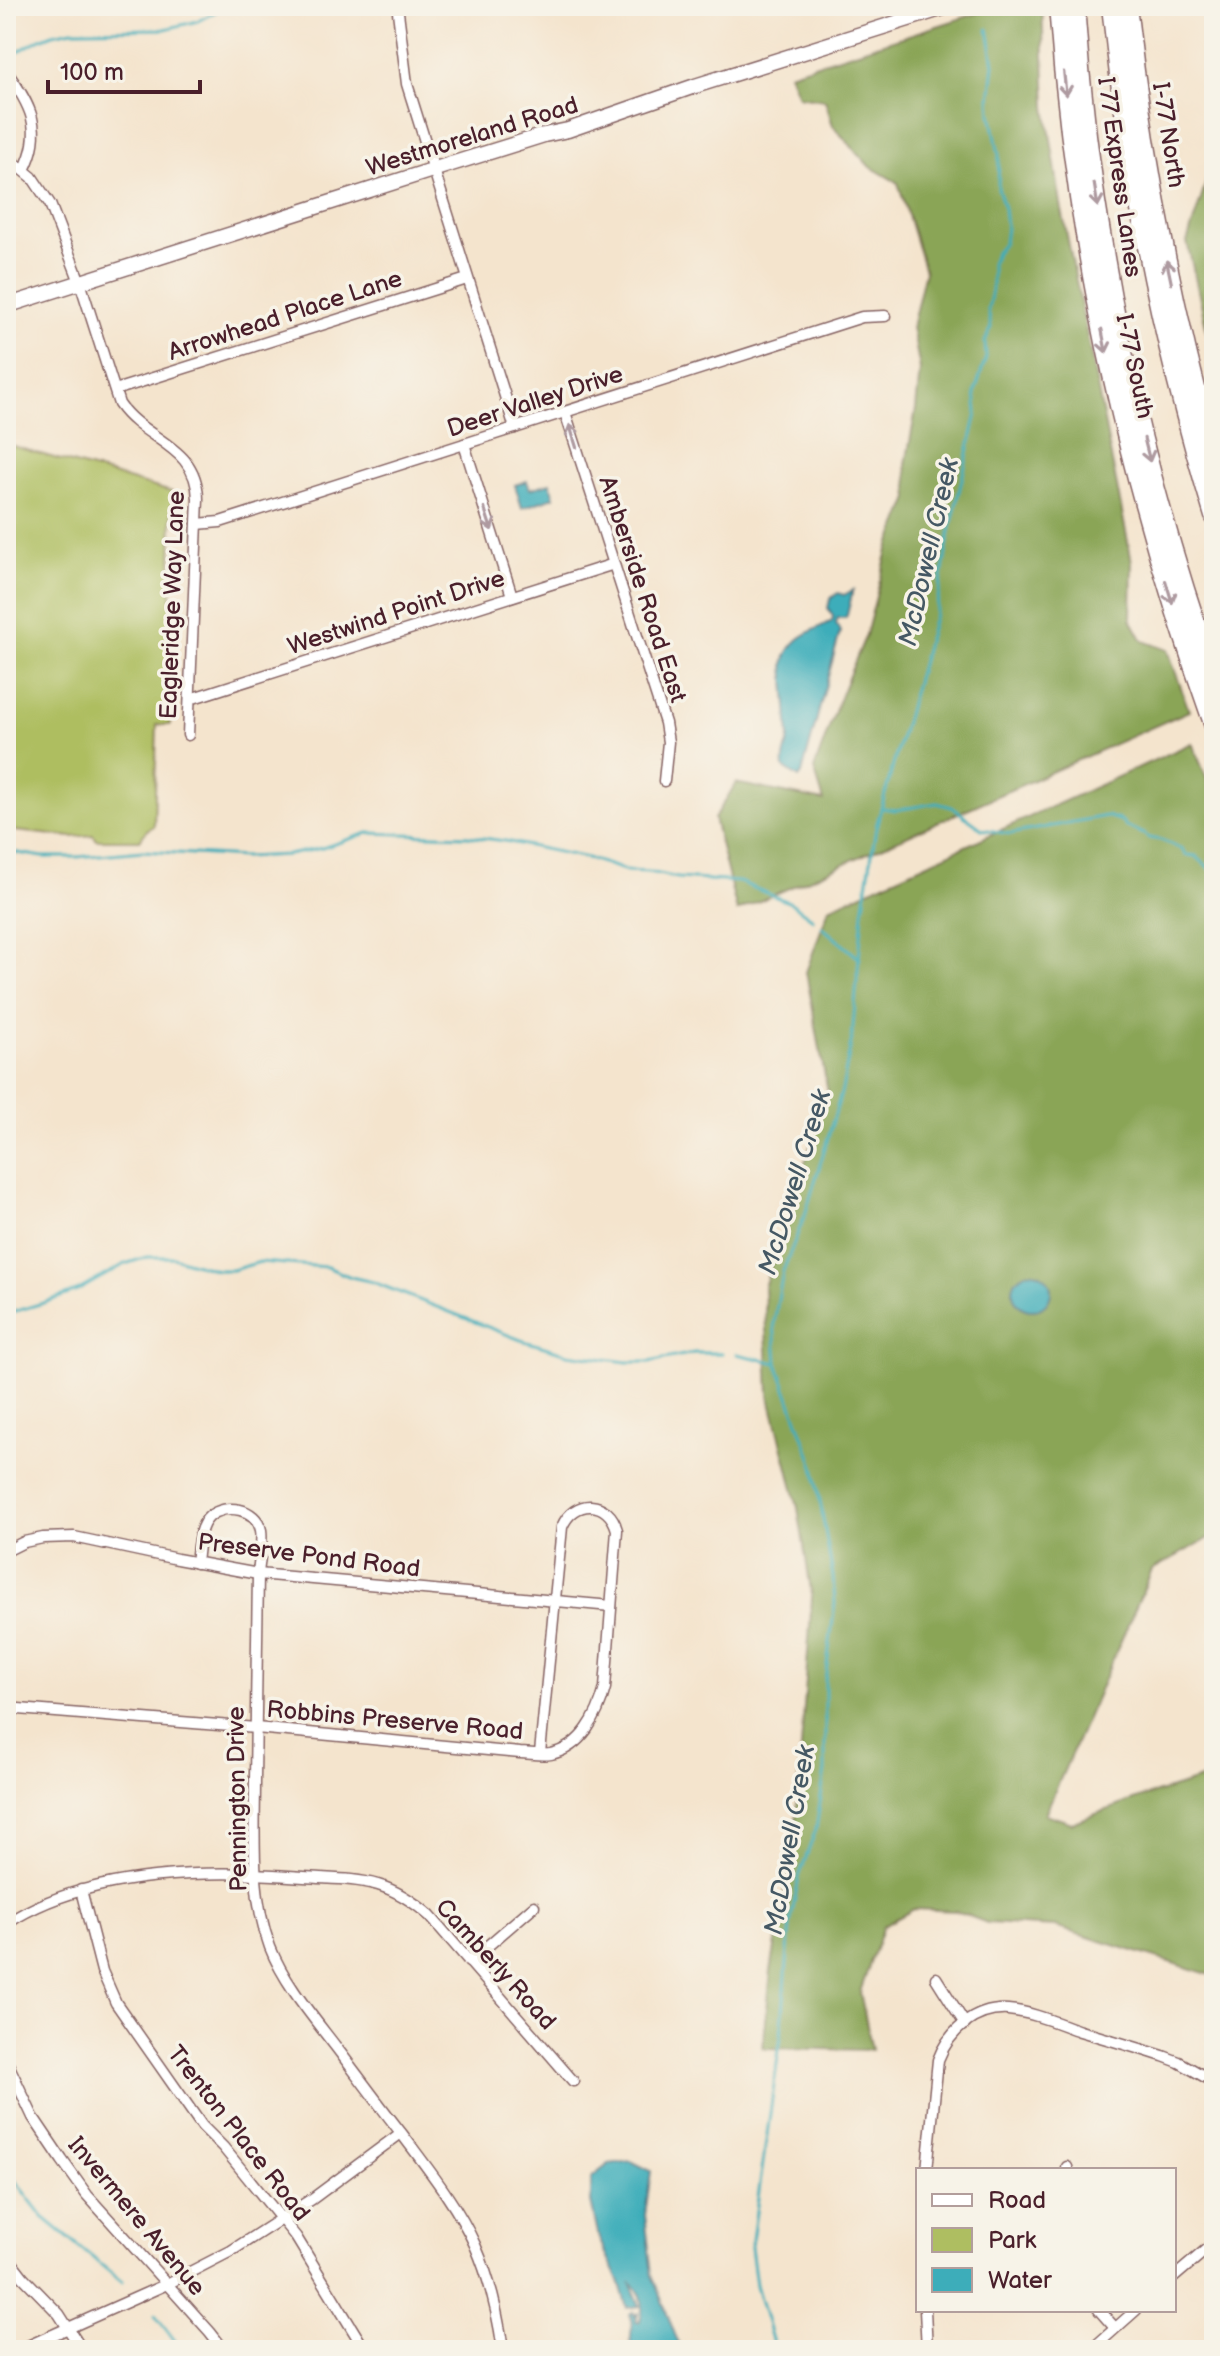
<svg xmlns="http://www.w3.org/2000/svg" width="1220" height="2356" font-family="'Balsamiq Sans',sans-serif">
  <rect width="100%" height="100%" fill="#f7f3e8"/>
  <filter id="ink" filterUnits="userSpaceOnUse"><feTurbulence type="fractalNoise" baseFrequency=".0125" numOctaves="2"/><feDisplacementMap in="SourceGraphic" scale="16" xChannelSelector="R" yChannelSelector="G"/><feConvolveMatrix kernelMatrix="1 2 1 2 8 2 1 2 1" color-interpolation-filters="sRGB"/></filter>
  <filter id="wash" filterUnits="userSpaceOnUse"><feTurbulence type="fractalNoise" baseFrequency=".006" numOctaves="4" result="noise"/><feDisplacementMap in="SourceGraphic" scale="32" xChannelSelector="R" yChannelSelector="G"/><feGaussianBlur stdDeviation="1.8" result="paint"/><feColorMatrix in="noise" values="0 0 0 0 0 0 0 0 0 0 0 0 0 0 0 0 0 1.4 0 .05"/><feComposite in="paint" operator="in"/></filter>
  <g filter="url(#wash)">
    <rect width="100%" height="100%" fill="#f4e4cd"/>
    <path fill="#aebe61" stroke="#7c6e46" stroke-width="2" d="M 6,444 L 172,492 L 170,725 L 157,725 L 154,826 L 147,830 L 140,840 L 97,840 L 93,835 L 72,837 L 6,830 Z"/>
    <g fill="#8aa557" stroke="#6a6241" stroke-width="2">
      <path d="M 1000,6 L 1042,6 L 1046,107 L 1061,205 L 1132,562 L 1131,619 L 1143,641 L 1168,650 L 1189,711 L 737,911 L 714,819 L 736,783 L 824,801 L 814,769 L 842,692 L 866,635 L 888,550 L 909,498 L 906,464 L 916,409 L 920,369 L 912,327 L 925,271 L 898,183 L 869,166 L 833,126 L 825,100 L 798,96 L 789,73 Z"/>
      <path d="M 1207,180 L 1214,181 L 1214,361 L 1187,242 Z"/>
      <path d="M 1192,743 L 1214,796 L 1214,1535 L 1152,1570 L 1045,1814 L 1072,1823 L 1136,1799 L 1208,1777 L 1214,1787 L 1214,1976 L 1055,1927 L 987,1923 L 956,1911 L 914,1909 L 883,1926 L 860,1992 L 872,2050 L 763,2048 L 771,1971 L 795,1830 L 812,1597 L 798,1508 L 769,1394 L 764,1287 L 828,1093 L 806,972 L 829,908 Z"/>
    </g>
    <g fill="#3dadba" stroke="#446672" stroke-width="2">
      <path d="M 527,481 L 530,489 L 550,483 L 554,497 L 522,508 L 515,485 Z"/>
      <path d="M 853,590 L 847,615 L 845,618 L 838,618 L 836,623 L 840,632 L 802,774 L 799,778 L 784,768 C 782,756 787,750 789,738 L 784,664 C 789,638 810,632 832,621 L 833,616 L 828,608 L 830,599 L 838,593 L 844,595 Z"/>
      <circle cx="1032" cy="1291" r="19"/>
      <path d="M 631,2161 L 651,2171 L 645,2215 L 652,2275 L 681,2350 L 630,2350 L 632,2320 L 630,2314 L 633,2312 L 635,2316 L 638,2312 L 636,2322 L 640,2322 C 644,2303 645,2295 630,2282 L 640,2306 L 627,2308 L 619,2280 L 599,2239 L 591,2202 L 591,2178 L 609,2164 Z"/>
    </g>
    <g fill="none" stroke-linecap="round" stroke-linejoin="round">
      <g stroke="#3dadba" stroke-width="3">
        <path d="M 16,53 L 38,40 L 53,34 L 72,30 L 165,29 L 198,21 L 226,6"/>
        <path d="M 881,808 L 896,810 L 937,803 L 952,807 L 982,829 L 1010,834 L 1106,816 L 1122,821 L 1125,826 L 1144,834 L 1149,838 L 1161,840 L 1182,849 L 1186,855 L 1196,856 L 1210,869 L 1214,869"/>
        <path d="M 6,851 L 43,857 L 77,857 L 143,851 L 244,857 L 288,855 L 322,848 L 368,833 L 468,836 L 505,841 L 587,858 L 627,871 L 649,872 L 678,878 L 739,882 L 791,903 L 813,919"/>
        <path d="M 822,927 L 860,959"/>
        <path d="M 6,1314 L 43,1303 L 77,1291 L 125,1264 L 147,1257 L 173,1257 L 217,1270 L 232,1270 L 260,1262 L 327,1267 L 351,1277 L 373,1282 L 521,1340 L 568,1354 L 627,1362 L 649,1362 L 694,1353 L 722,1353"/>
        <path d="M 737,1354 L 777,1363"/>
        <path d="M 6,2169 L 43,2217 L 122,2282"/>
        <path d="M 155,2315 L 182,2350"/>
        <path d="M 775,2350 L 756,2285 L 751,2247 L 781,2036 L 790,1925 L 799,1877 L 816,1829 L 825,1770 L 825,1681 L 835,1603 L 833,1577 L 814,1466 L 777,1363 L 774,1323 L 783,1271 L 805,1215 L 842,1090 L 852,1038 L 863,912 L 876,827 L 936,610 L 949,536 L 977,413 L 975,392 L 986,357 L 985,342 L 991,327 L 988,310 L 992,289 L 992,264 L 996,252 L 1004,243 L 1006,227 L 1004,208 L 998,188 L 999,155 L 991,113 L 990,99 L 994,64 L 988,29"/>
      </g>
    </g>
  </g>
  <g filter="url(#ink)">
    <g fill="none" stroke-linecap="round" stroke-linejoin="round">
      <defs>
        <g id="street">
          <path d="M 400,6 L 398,12 L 407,84 L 515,428"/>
          <path d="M 6,71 C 30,104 45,130 24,170"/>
          <path d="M 6,156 L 32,177 L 50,204 L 80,282 L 119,404 C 145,442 197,444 198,499 L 188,735"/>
          <path d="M 115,390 L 467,279"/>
          <path d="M 565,412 L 665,723 L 668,742 L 664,781"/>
          <path d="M 464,444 L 512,596"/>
          <path d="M 197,524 L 220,522 L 862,317 L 885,316"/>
          <path d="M 190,699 L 614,564"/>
          <path d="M 6,1551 L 24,1542 L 43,1538 L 74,1537 L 177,1559 L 258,1574 L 611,1606"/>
          <path d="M 196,1563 C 198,1548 198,1526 210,1516 C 226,1503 256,1508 261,1530 C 263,1541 259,1562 258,1574 C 257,1642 256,1711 255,1779 C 255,1835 250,1893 270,1947 C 284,1983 313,2017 336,2047 C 358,2076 380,2106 402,2134 C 428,2169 457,2205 475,2245 C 490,2279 498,2314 503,2350"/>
          <path d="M 6,1708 L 256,1728 L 520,1753 C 529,1753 542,1756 551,1754 C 582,1747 598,1716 605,1688 L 617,1530 C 609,1499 574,1498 562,1527 L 540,1753"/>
          <path d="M 81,1890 L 102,1971 L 116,2003 L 202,2126 L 223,2147 L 296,2237 L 365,2350"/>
          <path d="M 6,1924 C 87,1870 210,1869 304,1877 C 329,1879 354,1878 378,1885 C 398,1891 414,1902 430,1916 L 573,2081"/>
          <path d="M 469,1962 L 534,1906"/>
          <path d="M 936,1978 L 965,2024"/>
          <path d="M 6,2060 L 33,2117 L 62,2160 L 87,2195 L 210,2332 L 224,2350"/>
          <path d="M 1067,2167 L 1068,2170"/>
          <path d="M 927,2170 L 938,2060 C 949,2031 975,2008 1008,2010 C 1032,2012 1057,2023 1080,2031 C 1107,2039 1135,2047 1163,2056 L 1179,2062 L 1214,2082"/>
          <path d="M 6,2255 L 23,2277 L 59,2314 L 82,2350"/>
          <path d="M 1174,2277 L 1214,2243"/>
          <path d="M 925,2310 L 927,2350"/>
          <path d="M 1099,2310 L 1115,2328"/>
          <path d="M 19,2350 L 167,2284 L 231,2251 L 312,2199 L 401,2133"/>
          <path d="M 1091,2350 L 1136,2310"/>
        </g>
        <path id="secondary" d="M 6,306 L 448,165 L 544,135 L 568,130 L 695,86 L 950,6"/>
        <g id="highway">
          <path d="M 1058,6 C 1075,252 1131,494 1214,726"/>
          <path d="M 1075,6 C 1090,233 1138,462 1214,676"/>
          <path d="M 1111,6 C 1129,179 1163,349 1214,516"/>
          <path d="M 1127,6 C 1144,159 1173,309 1214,457"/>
        </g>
      </defs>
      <use href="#street" stroke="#866464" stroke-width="13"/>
      <use href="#secondary" stroke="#866464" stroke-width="17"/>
      <use href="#highway" stroke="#866464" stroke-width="21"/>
      <use href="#street" stroke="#fff" stroke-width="10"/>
      <use href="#secondary" stroke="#fff" stroke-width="14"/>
      <use href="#highway" stroke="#fff" stroke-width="18"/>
    </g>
    <defs><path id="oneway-shaft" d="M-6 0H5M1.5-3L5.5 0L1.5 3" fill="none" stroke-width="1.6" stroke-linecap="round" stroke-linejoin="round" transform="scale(2)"/></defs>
    <g stroke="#ae9aa0">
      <use href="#oneway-shaft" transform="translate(1065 84) rotate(84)"/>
      <use href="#oneway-shaft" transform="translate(1096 195) rotate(81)"/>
      <use href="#oneway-shaft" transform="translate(1169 272) rotate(-102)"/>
      <use href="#oneway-shaft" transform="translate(1104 341) rotate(79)"/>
      <use href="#oneway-shaft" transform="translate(573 436) rotate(-107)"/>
      <use href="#oneway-shaft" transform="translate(1147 450) rotate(76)"/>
      <use href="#oneway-shaft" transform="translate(488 519) rotate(72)"/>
      <use href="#oneway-shaft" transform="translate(1169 592) rotate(73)"/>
    </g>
  </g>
  <g text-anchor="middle" stroke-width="7" stroke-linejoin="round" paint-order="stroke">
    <g font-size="24" fill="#4a1f2b" stroke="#f7f3e8">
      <text transform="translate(1169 135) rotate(81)" y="8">I-77 North</text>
      <text transform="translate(472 136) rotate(-17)" y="8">Westmoreland Road</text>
      <text transform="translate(1120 177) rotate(82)" y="8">I 77 Express Lanes</text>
      <text transform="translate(285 315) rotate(-18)" y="8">Arrowhead Place Lane</text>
      <text transform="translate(1135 366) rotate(78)" y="8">I-77 South</text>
      <text transform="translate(535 401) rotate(-18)" y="8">Deer Valley Drive</text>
      <text transform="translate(643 589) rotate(72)" y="8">Amberside Road East</text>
      <text transform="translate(172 605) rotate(-88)" y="8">Eagleridge Way Lane</text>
      <text transform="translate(396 612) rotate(-18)" y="8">Westwind Point Drive</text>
      <text transform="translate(309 1555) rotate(7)" y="8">Preserve Pond Road</text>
      <text transform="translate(395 1720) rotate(5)" y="8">Robbins Preserve Road</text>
      <text transform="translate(237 1799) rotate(-91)" y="8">Pennington Drive</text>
      <text transform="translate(496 1964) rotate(48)" y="8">Camberly Road</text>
      <text transform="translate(239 2133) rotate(52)" y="8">Trenton Place Road</text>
      <text transform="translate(137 2216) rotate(50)" y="8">Invermere Avenue</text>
    </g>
    <g font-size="26" font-style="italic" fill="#455864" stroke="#f7f3e8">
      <text transform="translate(928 552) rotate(-77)" y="9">McDowell Creek</text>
      <text transform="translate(794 1182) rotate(-73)" y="9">McDowell Creek</text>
      <text transform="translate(789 1840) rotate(-80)" y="9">McDowell Creek</text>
    </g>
  </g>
  <rect width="1220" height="2356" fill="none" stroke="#f7f3e8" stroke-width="32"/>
  <rect x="916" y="2168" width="260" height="144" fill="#f7f3e8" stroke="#b29e9c" stroke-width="2"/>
  <rect x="932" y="2194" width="40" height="12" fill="#ffffff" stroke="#b29e9c" stroke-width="2"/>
  <text x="988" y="2208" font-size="24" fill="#4a1f2b">Road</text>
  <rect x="932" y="2228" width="40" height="24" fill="#aebe61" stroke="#b29e9c" stroke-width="2"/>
  <text x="988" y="2248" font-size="24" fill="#4a1f2b">Park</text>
  <rect x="932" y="2268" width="40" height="24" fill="#3dadba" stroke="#b29e9c" stroke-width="2"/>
  <text x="988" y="2288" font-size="24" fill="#4a1f2b">Water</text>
  <path d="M48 80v12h152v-12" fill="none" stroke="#4a1f2b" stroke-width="4"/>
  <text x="60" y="80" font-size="24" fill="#4a1f2b" stroke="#f7f3e8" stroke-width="6" paint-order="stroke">100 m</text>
</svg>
